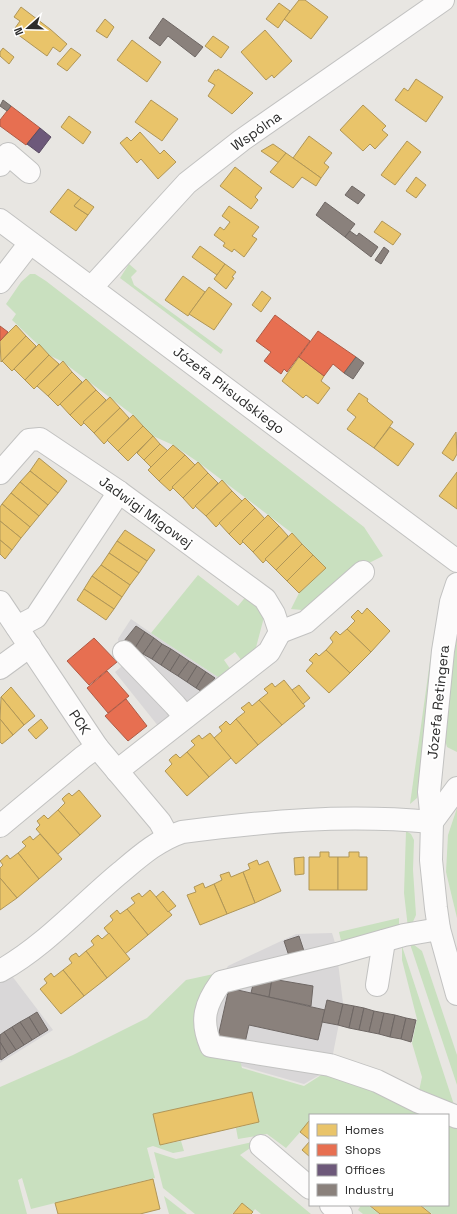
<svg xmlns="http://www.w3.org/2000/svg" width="457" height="1214" font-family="'Space Grotesk',sans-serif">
  <rect width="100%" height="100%" fill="#e8e6e2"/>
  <g fill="#d9d7d8">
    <path d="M 131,619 L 151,633 L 224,681 L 159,727 L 115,672 L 121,667 L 118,639 Z"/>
    <path d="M 332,933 L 336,946 L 343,1003 L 330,1069 L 304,1084 L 241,1066 L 207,1048 L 222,976 L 228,966 L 296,934 Z"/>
    <path d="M 12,976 L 53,1030 L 0,1063 L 0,983 Z"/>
  </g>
  <g fill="#c9e0bf">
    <path d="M 129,264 L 137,271 L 131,277 L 134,285 L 223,350 L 221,354 L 120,278 Z"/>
    <path d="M 30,274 L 35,274 L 46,281 L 364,527 L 383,556 L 351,572 L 317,601 L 302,610 L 291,609 L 299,593 L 326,568 L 292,533 L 198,462 L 173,445 L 153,436 L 133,415 L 63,362 L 49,355 L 12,320 L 16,314 L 6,304 L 21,282 Z"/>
    <path d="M 198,575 L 238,606 L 248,594 L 263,611 L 263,621 L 254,655 L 242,661 L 235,652 L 224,660 L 231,670 L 224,681 L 151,633 Z"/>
    <path d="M 457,633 L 457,752 L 447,747 L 444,736 Z"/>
    <path d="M 433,640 L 435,660 L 417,798 L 410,804 Z"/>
    <path d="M 457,808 L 457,918 L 446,872 L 448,835 Z"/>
    <path d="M 406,831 L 411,834 L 414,840 L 413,870 L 416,915 L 412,924 L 408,928 L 404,893 Z"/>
    <path d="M 399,918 L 399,931 L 342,945 L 339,932 Z"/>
    <path d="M 409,941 L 422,951 L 457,1055 L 457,1085 Z"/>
    <path d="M 402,946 L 456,1111 L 419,1091 L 422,1077 L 412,1043 L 417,1019 L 402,960 Z"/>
    <path d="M 223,972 L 199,1031 L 239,1056 L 242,1068 L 304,1086 L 329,1070 L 436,1115 L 310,1115 L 310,1121 L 286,1148 L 267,1134 L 238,1139 L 236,1128 L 259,1122 L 252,1092 L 153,1114 L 160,1145 L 181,1141 L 184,1151 L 173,1153 L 153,1146 L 147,1148 L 155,1178 L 31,1209 L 22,1178 L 18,1180 L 27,1214 L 0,1214 L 0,1087 L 73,1055 L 147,1018 L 186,980 Z"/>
    <path d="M 448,1121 L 457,1125 L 457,1214 L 432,1214 L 421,1205 L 448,1205 Z"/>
    <path d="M 262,1140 L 240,1155 L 311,1214 L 261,1214 L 255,1209 L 253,1212 L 242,1203 L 232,1214 L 195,1214 L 163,1188 L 154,1152 L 176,1159 Z"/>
    <path d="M 164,1196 L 187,1214 L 169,1214 Z"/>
    <path d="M 361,1205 L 368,1205 L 379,1214 L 363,1214 L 358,1210 Z"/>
  </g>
  <g fill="#e9c46a" stroke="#b09657">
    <path d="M 299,0 L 305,0 L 328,17 L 311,39 L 284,19 Z"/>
    <path d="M 279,3 L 290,11 L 278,28 L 266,19 Z"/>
    <path d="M 21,7 L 50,29 L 67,44 L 60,52 L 53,47 L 47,56 L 13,31 L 20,21 L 14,17 Z"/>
    <path d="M 105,19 L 114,27 L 107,38 L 96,31 Z"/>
    <path d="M 265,30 L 292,61 L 274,78 L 272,75 L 266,80 L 241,52 Z"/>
    <path d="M 213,36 L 229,47 L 221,58 L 205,46 Z"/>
    <path d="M 132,40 L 161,62 L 147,82 L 117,60 Z"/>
    <path d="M 3,48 L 14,57 L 9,64 L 0,56 L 0,52 Z"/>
    <path d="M 71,48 L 81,55 L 67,71 L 57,64 Z"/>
    <path d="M 218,69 L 253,93 L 232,114 L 208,96 L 215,85 L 208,81 L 215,70 L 217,71 Z"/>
    <path d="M 416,79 L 443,97 L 426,122 L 395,100 L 404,88 L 408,91 Z"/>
    <path d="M 151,100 L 178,119 L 162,141 L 135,122 Z"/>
    <path d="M 363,105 L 386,126 L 382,130 L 388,135 L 375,149 L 370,144 L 363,151 L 340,130 Z"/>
    <path d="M 69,116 L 91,132 L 83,144 L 61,127 Z"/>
    <path d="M 140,132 L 160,154 L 164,150 L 176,162 L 158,179 L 141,159 L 137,163 L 120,143 L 127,137 L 131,141 Z"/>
    <path d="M 309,136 L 332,153 L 324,163 L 329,167 L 321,178 L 293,158 Z"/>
    <path d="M 407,141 L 421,152 L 395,185 L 381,175 Z"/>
    <path d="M 273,144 L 286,153 L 279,163 L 261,151 Z"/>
    <path d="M 286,153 L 321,178 L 316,186 L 302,177 L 293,188 L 270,172 Z"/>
    <path d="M 235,167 L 262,188 L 255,197 L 258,200 L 251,209 L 220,186 Z"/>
    <path d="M 416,177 L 426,185 L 416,198 L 406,191 Z"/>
    <path d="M 68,189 L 81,198 L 74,206 L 88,215 L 76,231 L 50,212 Z"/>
    <path d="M 81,198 L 94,207 L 88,215 L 74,206 Z"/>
    <path d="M 229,206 L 259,227 L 252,236 L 257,239 L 244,257 L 234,249 L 232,252 L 223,246 L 225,243 L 214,235 L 220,227 L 224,230 L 230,222 L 222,216 Z"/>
    <path d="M 382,221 L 401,234 L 393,245 L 374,232 Z"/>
    <path d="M 200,246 L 225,264 L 217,275 L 192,257 Z"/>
    <path d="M 225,264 L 236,272 L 232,277 L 234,278 L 226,289 L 214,279 Z"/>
    <path d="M 183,276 L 205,292 L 188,316 L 165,300 Z"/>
    <path d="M 209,287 L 232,304 L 214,330 L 189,314 Z"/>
    <path d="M 262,291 L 271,298 L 261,312 L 252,305 Z"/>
    <path d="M 16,325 L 26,336 L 1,362 L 0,341 Z"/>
    <path d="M 26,336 L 36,346 L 12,371 L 2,361 Z"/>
    <path d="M 39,344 L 49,355 L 25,380 L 14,369 Z"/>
    <path d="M 49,355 L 59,364 L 34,389 L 25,380 Z"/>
    <path d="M 299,357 L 324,376 L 321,381 L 330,388 L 318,404 L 306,395 L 303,398 L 282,381 Z"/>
    <path d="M 63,361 L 72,372 L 48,396 L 37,386 Z"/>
    <path d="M 72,372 L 82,382 L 58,406 L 48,396 Z"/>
    <path d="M 86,379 L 96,390 L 70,415 L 60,404 Z"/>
    <path d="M 96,390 L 106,400 L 81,426 L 70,415 Z"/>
    <path d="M 359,393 L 368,399 L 367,401 L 369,403 L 393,422 L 374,448 L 347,429 L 356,417 L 347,410 Z"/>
    <path d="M 110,397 L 120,408 L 94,433 L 83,422 Z"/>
    <path d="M 120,408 L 129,418 L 104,444 L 94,433 Z"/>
    <path d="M 133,415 L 143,426 L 118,451 L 107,440 Z"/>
    <path d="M 143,426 L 153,436 L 128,461 L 118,451 Z"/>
    <path d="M 390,427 L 414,444 L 398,466 L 374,448 Z"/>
    <path d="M 456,432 L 457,454 L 453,461 L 442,453 Z"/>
    <path d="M 153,436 L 160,444 L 144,460 L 137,453 Z"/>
    <path d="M 160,444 L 168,451 L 151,467 L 144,460 Z"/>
    <path d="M 173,445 L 185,455 L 159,481 L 148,470 Z"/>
    <path d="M 185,455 L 195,465 L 170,491 L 159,481 Z"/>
    <path d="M 39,458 L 67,481 L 58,493 L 30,471 Z"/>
    <path d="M 198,462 L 208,473 L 183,498 L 172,487 Z"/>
    <path d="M 30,471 L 58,493 L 48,505 L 20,482 Z"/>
    <path d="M 457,472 L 457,509 L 439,496 Z"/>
    <path d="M 208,473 L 218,483 L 193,509 L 183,498 Z"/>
    <path d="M 222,480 L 232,491 L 206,516 L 195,506 Z"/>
    <path d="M 20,482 L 48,505 L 39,516 L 11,493 Z"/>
    <path d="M 232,491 L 242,501 L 216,527 L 206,516 Z"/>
    <path d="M 11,493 L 39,516 L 30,527 L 2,504 Z"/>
    <path d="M 245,498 L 255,508 L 229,534 L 219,523 Z"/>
    <path d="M 2,504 L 30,527 L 21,538 L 0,521 L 0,507 Z"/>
    <path d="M 255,508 L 265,519 L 240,545 L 229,534 Z"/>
    <path d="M 268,515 L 279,526 L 253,552 L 242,541 Z"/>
    <path d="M 0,521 L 21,538 L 12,550 L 0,540 Z"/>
    <path d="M 279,526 L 288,536 L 263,563 L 253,552 Z"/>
    <path d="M 125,530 L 155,550 L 147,561 L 117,541 Z"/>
    <path d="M 292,533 L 302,544 L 276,570 L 265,559 Z"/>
    <path d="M 0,540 L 12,550 L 5,559 L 0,554 Z"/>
    <path d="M 117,541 L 147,561 L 139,573 L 109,553 Z"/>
    <path d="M 302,544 L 313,555 L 287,581 L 276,570 Z"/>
    <path d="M 109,553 L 139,573 L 130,585 L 101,565 Z"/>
    <path d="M 313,555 L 326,568 L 299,593 L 287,581 Z"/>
    <path d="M 101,565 L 130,585 L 122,597 L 92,576 Z"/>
    <path d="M 92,576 L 122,597 L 114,609 L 84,589 Z"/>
    <path d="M 84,589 L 114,609 L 106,620 L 77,600 Z"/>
    <path d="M 367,608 L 390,631 L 371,652 L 347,629 L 355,621 L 351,617 L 358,610 L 362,614 Z"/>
    <path d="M 347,629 L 371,652 L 350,673 L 326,650 L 333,642 L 330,638 L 336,631 L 340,635 Z"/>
    <path d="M 326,650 L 350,673 L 329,693 L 306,671 L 313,663 L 309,660 L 316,653 L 319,656 Z"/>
    <path d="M 284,680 L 305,706 L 282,725 L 259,700 L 268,693 L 264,689 L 272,683 L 275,687 Z"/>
    <path d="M 299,685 L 310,698 L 303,704 L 292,690 Z"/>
    <path d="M 11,687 L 35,716 L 24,725 L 1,697 Z"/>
    <path d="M 1,697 L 24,725 L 13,735 L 0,719 Z"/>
    <path d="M 259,700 L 282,725 L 258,745 L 236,719 L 245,712 L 241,708 L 244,706 L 249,702 L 252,706 Z"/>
    <path d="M 0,719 L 13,735 L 2,744 L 0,742 Z"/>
    <path d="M 41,719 L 48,728 L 36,739 L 28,730 Z"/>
    <path d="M 236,719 L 258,745 L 236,764 L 214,738 L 222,731 L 219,727 L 222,725 L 226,721 L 230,725 Z"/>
    <path d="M 210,733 L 231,758 L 209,777 L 187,752 L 195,745 L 191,741 L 199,735 L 202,739 Z"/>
    <path d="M 187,752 L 209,777 L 187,796 L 165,771 L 172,764 L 169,760 L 172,757 L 176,754 L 180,758 Z"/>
    <path d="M 79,790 L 101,816 L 80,835 L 58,810 L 65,803 L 62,799 L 65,796 L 69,793 L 72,796 Z"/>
    <path d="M 58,810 L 80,835 L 58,854 L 36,829 L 40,825 L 37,821 L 44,815 L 48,819 Z"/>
    <path d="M 40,834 L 62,859 L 39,879 L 18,853 L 26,846 L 22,842 L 30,836 L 33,840 Z"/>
    <path d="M 320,852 L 329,852 L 329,857 L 338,857 L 338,890 L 309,890 L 309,857 L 320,857 Z"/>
    <path d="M 349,852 L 359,852 L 359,857 L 367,857 L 367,890 L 338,890 L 338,857 L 349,857 Z"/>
    <path d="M 18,853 L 39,879 L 17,898 L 0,878 L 0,868 L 3,865 L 0,861 L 7,855 L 10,859 Z"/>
    <path d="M 304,857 L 304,874 L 295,875 L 294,858 Z"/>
    <path d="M 257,860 L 259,865 L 268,861 L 281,891 L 255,903 L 243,872 L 250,869 L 248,864 Z"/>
    <path d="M 229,872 L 231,877 L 243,872 L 255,903 L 227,914 L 214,884 L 222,880 L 220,875 Z"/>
    <path d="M 0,878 L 17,898 L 0,910 Z"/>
    <path d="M 203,883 L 205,888 L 214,884 L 227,914 L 200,925 L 187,895 L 196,892 L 194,887 Z"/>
    <path d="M 150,890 L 172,915 L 148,935 L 127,909 L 135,903 L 131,898 L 139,893 L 142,897 Z"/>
    <path d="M 163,891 L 176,906 L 168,912 L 156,897 Z"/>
    <path d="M 127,909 L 148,935 L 125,954 L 104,928 L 113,920 L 110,916 L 117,910 L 120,914 Z"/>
    <path d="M 109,933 L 130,959 L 107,978 L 86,951 L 94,945 L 91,941 L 94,938 L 98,935 L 102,939 Z"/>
    <path d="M 86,951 L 107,978 L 84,996 L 63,970 L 72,963 L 69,959 L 71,956 L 76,953 L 79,957 Z"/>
    <path d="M 63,970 L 84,996 L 61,1014 L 40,989 L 47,983 L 44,979 L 51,973 L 54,977 Z"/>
    <path d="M 252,1092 L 259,1122 L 160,1145 L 153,1114 Z"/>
    <path d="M 309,1121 L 310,1122 L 310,1140 L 300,1132 Z"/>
    <path d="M 310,1141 L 310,1157 L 302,1150 Z"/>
    <path d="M 153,1179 L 160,1209 L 140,1214 L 58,1214 L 55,1203 Z"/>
    <path d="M 242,1203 L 253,1212 L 251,1214 L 233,1214 Z"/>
    <path d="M 369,1205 L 420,1205 L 431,1214 L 380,1214 Z"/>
  </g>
  <g fill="#e76f51" stroke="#af5b46">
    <path d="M 11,106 L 40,128 L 26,145 L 0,126 L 0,120 Z"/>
    <path d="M 275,315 L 310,341 L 287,372 L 284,369 L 281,374 L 264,361 L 271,352 L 256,341 Z"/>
    <path d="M 0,326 L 8,332 L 0,341 Z"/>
    <path d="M 318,331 L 356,357 L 344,373 L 333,364 L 324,376 L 299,357 Z"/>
    <path d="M 94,638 L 117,662 L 89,685 L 67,661 Z"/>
    <path d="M 107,671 L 129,696 L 108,713 L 87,688 Z"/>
    <path d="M 126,699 L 147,726 L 128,741 L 105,716 Z"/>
  </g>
  <path fill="#6d597a" stroke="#594b62" d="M 40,128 L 51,137 L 39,153 L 27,144 Z"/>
  <g fill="#8a817c" stroke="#6e6764">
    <path d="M 163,18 L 203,47 L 195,57 L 168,36 L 160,46 L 149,38 Z"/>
    <path d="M 3,100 L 11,106 L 7,111 L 0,106 Z"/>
    <path d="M 352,186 L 365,195 L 358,204 L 345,195 Z"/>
    <path d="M 325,202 L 355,224 L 345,237 L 316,215 Z"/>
    <path d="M 350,231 L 357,236 L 359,233 L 378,247 L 371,257 L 345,237 Z"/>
    <path d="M 384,247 L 389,251 L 381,264 L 375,260 Z"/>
    <path d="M 356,357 L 364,363 L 353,379 L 344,373 Z"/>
    <path d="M 136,626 L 145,632 L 135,648 L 124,641 Z"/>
    <path d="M 145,632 L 154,638 L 143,654 L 135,648 Z"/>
    <path d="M 154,638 L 162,644 L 152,659 L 143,654 Z"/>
    <path d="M 162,644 L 171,649 L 161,665 L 152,659 Z"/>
    <path d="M 171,649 L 180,655 L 170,671 L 161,665 Z"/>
    <path d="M 180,655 L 189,661 L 178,676 L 170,671 Z"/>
    <path d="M 189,661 L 197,666 L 187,682 L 178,676 Z"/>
    <path d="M 197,666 L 206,672 L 196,688 L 187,682 Z"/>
    <path d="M 206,672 L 215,678 L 204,693 L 196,688 Z"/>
    <path d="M 299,936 L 305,954 L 290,959 L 284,941 Z"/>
    <path d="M 255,976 L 272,979 L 269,997 L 251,993 Z"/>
    <path d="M 272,979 L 313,986 L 311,1006 L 269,997 Z"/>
    <path d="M 229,988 L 325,1010 L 318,1040 L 249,1025 L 245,1043 L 218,1037 Z"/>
    <path d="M 327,1000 L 343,1004 L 338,1025 L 322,1022 Z"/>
    <path d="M 343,1004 L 354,1006 L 349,1028 L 338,1025 Z"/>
    <path d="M 354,1006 L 364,1008 L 359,1030 L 349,1028 Z"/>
    <path d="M 364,1008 L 374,1011 L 369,1032 L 359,1030 Z"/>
    <path d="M 374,1011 L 384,1013 L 379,1034 L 369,1032 Z"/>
    <path d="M 37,1012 L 48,1030 L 40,1035 L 29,1017 Z"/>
    <path d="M 384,1013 L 395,1015 L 390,1037 L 379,1034 Z"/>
    <path d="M 395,1015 L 406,1018 L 401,1039 L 390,1037 Z"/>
    <path d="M 29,1017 L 40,1035 L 32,1040 L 20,1022 Z"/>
    <path d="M 406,1018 L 416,1020 L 411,1042 L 401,1039 Z"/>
    <path d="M 20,1022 L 32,1040 L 24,1045 L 12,1027 Z"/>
    <path d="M 12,1027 L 24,1045 L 16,1050 L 4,1032 Z"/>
    <path d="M 4,1032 L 16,1050 L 8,1055 L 0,1042 L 0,1035 Z"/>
    <path d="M 0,1042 L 8,1055 L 1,1060 L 0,1058 Z"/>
  </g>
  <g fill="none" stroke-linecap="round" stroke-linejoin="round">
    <defs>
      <g id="minor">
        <path d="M 0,165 L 8,154 L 29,172"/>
        <path d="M 0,220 L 457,561"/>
        <path d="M 0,282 L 30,243"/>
        <path d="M 91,288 L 187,183 L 242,140 L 443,0"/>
        <path d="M 0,473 L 29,440 L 40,439 L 119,492 L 265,599 L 274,614 L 280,632 L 269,652 L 117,771"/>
        <path d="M 457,584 L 451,602 L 443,651 L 429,792 L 432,822 L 431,860 L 436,908 L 439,929 L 457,994"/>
        <path d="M 0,602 L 97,747 L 160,822 L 168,837"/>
        <path d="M 17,627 L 36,617 L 119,492"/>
        <path d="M 280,632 L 306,622 L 363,572"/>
        <path d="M 124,652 L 175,705 L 185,717"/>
        <path d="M 0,668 L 30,646"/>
        <path d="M 432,822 L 457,788"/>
        <path d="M 0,826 L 83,757 L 97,747"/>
        <path d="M 439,929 L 404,935 L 337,954 L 221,982 C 205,1004 200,1020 211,1046 L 330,1065 L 377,1081 L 417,1101 L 457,1117"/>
        <path d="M 0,971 C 45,946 81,905 121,872 C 140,856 158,840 182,832 C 268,821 344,814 432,822"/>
        <path d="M 377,985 L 384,941"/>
        <path d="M 261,1146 L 310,1188"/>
        <path d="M 331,1205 L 341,1214"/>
      </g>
    </defs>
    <use href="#minor" stroke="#c2c2c1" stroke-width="24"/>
    <use href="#minor" stroke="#fcfbfb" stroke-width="22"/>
  </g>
  <g text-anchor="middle" stroke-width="4" stroke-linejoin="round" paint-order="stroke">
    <g font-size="14" fill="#2b2b2b" stroke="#fff">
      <text transform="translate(256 131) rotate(-35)" y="5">Wspólna</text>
      <text transform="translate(229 390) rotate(37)" y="5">Józefa Piłsudskiego</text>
      <text transform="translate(146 512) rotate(36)" y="5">Jadwigi Migowej</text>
      <text transform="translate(438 702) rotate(-84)" y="5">Józefa Retingera</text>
      <text transform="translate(80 722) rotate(56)" y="5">PCK</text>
    </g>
  </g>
  <rect x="309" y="1114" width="140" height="92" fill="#ffffff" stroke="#aaaaaa"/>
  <rect x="317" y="1124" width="20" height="12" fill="#e9c46a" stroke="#aaaaaa"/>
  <text x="345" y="1134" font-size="12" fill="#2b2b2b">Homes</text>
  <rect x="317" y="1144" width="20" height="12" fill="#e76f51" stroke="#aaaaaa"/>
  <text x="345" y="1154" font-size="12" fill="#2b2b2b">Shops</text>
  <rect x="317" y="1164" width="20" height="12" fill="#6d597a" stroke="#aaaaaa"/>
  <text x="345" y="1174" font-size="12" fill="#2b2b2b">Offices</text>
  <rect x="317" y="1184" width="20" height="12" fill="#8a817c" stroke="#aaaaaa"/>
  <text x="345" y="1194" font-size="12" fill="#2b2b2b">Industry</text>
  <g transform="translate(28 28) rotate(250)" stroke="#ffffff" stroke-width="3" paint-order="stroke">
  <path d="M0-3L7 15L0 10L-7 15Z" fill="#2b2b2b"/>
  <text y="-6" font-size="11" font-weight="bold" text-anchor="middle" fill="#2b2b2b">N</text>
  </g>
</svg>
